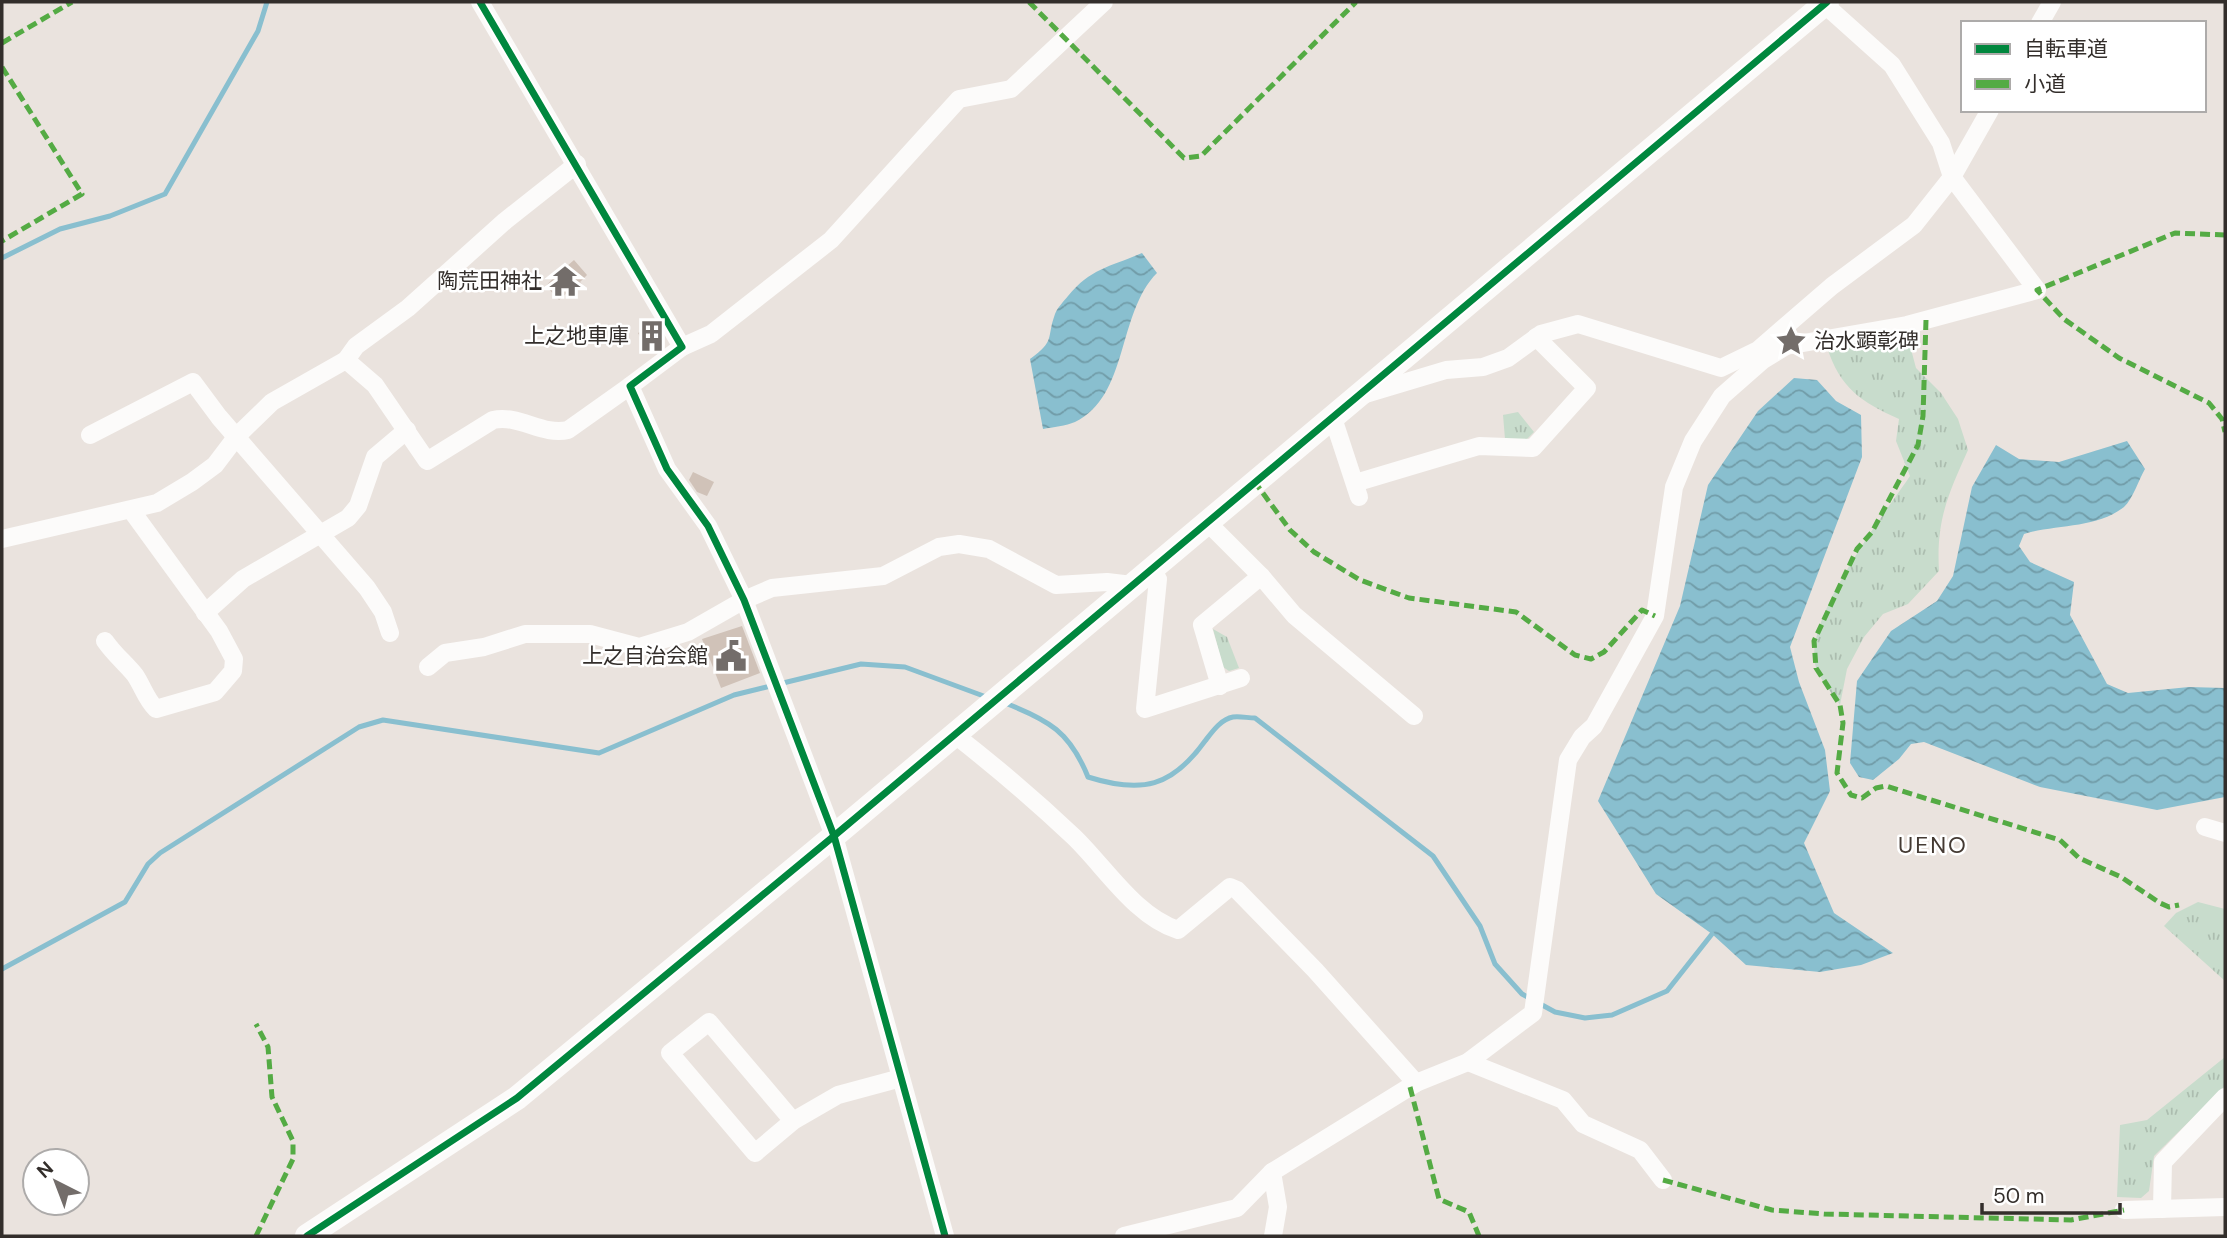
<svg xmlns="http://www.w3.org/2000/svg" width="2227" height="1238" font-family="'DM Sans','Noto Sans JP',sans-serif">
  <defs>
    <pattern id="grass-tufts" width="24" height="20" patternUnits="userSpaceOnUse" patternTransform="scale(1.75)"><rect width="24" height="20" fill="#c8dccc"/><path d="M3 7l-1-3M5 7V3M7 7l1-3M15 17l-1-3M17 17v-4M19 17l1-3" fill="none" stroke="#acbdaf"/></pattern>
    <pattern id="water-waves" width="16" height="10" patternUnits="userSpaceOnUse" patternTransform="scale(1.75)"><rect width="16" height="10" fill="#89bfcf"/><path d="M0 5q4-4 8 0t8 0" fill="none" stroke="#719ca8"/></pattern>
  </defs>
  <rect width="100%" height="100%" fill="#eae3de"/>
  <g fill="url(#grass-tufts)">
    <path d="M 1901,334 L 1908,338 L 1916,368 L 1941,393 L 1958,419 L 1968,450 C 1948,495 1936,520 1939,571 L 1908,604 L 1883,614 L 1864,637 L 1847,669 L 1840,705 C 1832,693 1818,678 1815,664 C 1805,616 1883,516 1910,476 L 1896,441 L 1899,419 C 1861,402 1840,388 1827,347 Z"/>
    <path d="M 1518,412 L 1534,432 L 1526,440 L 1505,439 L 1503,415 Z"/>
    <path d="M 1213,629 L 1227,637 L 1239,668 L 1229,671 L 1223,667 Z"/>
    <path d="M 2198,902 L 2225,909 L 2225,981 L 2164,926 L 2176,913 Z"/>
    <path d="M 2225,1057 L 2225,1086 L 2154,1156 L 2149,1191 L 2141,1198 L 2117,1197 L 2120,1125 L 2147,1120 Z"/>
  </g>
  <g fill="url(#water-waves)">
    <path d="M 1142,253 L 1157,273 C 1117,313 1129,396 1075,422 C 1066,426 1053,427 1043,429 L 1030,359 C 1056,340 1046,339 1055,314 C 1057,308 1064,301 1068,296 C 1091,268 1110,267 1142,253 Z"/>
    <path d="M 1794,378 L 1817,380 L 1836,401 L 1861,415 L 1862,457 L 1790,647 L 1799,682 L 1825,750 L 1830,791 L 1804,843 L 1834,913 L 1893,953 L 1861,965 L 1820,972 L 1746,965 L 1712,934 L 1656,894 L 1598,801 L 1680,606 L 1708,485 L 1758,411 Z"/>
    <path d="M 2127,441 L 2145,469 C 2139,479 2133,499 2124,507 C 2096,529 2056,524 2024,534 L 2019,546 L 2030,562 L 2074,582 L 2070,615 L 2107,684 L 2128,693 L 2189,687 L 2225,688 L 2225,797 L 2157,810 L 2040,787 L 1924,742 L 1911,744 L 1899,759 L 1873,780 L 1859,777 L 1850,763 L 1857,681 L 1891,631 L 1937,601 L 1953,576 L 1972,487 L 1996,445 L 2019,459 L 2059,462 Z"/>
  </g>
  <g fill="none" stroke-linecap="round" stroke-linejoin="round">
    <g stroke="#89bfcf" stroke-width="5">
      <path d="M 2,258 L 60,229 L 110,216 L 165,194 L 258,31 L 267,2"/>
      <path d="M 1005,703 C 1049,720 1070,732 1088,777 C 1142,794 1172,787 1205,741 C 1212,732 1221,719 1233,717 C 1240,716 1248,718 1255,718 L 1433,856 L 1480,926 L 1495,964 L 1522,994 L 1555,1012 L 1585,1018 L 1612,1015 L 1667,991 L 1712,934"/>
      <path d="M 2,969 L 125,902 L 148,864 L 160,853 L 359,727 L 383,720 L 599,753 L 734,695 L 861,664 L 905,667 L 989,698"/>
    </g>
  </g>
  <g fill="#d0c2b8">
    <path d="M 574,260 L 587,275 L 580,282 L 583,286 L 570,296 L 567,293 L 559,300 L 546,286 L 565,265 L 566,267 Z"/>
    <path d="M 655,324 L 664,339 L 646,348 L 638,333 Z"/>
    <path d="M 693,472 L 714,482 L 707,496 L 697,492 L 689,480 Z"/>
    <path d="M 742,626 L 760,673 L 721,688 L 702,639 Z"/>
  </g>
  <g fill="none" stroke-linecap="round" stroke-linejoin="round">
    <g stroke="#fcfbfa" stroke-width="18">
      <path d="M 480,2 L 682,347 L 630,386 L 667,469 L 708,526 L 744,600 L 834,836 L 945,1236"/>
      <path d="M 2040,23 L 2052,2"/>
      <path d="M 1779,338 L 1786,346 L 1907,325 L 2037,290 L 1952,177 L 1941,143 L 1892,65 L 1824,4"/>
      <path d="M 682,347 L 711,334 L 831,240 L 959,99 L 1011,89 L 1104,2"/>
      <path d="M 346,360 L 375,385 L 427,461 L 493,420 C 519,414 542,436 568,430 L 630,386"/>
      <path d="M 1366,394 L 1446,370 L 1483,367 L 1508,358 L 1541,334 L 1578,324 L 1721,368 L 1758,350 L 1832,286 L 1914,225 L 1952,177 L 1990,110"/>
      <path d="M 1332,415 L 1359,497"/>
      <path d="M 90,435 L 193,382 L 219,417 L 367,588 L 383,612 L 390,633"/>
      <path d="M 1355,483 L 1479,446 L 1533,448 L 1587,388 L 1536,337"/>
      <path d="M 1206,521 L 1261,576 L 1294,615 L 1414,716"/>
      <path d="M 2,539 L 157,503 L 192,482 L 215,465 L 237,436 L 272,402 L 346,360 L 356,346 L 408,308 L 505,221 L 577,164"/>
      <path d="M 1150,569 L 1158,579 L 1145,709 L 1241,678"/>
      <path d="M 205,613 L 243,579 L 348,518 L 358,506 L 375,457 L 407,430"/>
      <path d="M 105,641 C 114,654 125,663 135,675 C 143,687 146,699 156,709 L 215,692 L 233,671 L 234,659 L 219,631 L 131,510"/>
      <path d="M 428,667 L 445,653 L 484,647 L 525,634 L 590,634 L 639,647 L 688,632 L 744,600 L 772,588 L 883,576 L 939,547 L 959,544 L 989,549 L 1056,585 L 1107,582 L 1132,585"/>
      <path d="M 1220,686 L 1202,625 L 1261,576"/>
      <path d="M 955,735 C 996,767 1036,801 1074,837 C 1106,868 1135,916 1178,930 L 1230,887 L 1237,890 L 1315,970 L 1416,1083"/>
      <path d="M 2205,827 L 2225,833"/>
      <path d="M 1468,1062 L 1563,1100 L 1583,1124 L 1640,1150 L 1663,1180"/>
      <path d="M 793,1121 L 709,1022 L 670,1053 L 755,1153 L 793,1121 L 838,1095 L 901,1078"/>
      <path d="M 1272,1172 L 1278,1207 L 1273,1236"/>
      <path d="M 2162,1209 L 2163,1162 L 2225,1097"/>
      <path d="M 2124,1210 L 2225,1207"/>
      <path d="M 1124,1236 L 1237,1208 L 1272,1172 L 1416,1083 L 1468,1062 L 1533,1013 L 1568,760 L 1582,737 L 1594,726 L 1655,616 L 1674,487 L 1693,441 L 1722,396 L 1763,360 L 1786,346"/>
    </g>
    <path stroke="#fcfbfa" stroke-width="24" d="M 307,1236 L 517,1098 L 834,836 L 1827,2"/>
    <g stroke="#54ab44" stroke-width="5" stroke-dasharray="10 5" stroke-linecap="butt">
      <path d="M 1029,2 L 1184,158 L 1201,156 L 1356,2"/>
      <path d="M 2,43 L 72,2"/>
      <path d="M 2,67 L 82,194 L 2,241"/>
      <path d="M 2225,235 L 2175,233 L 2037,290 L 2064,319 L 2119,358 L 2209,403 L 2222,419 L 2225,432"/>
      <path d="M 1926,320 L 1923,416 L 1918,445 L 1872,532 L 1857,549 L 1814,641 L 1816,668 L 1840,705 L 1843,723 L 1837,773 L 1851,795 L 1862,798 L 1876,788 L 1886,786 L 2060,840 L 2079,858 L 2121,877 L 2160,903 L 2169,907 L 2179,905"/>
      <path d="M 1254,481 L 1290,530 L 1314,552 L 1360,580 L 1409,598 L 1516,612 L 1575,655 L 1591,659 L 1604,652 L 1642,610 L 1655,616"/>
      <path d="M 1410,1087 L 1439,1199 L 1469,1212 L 1479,1236"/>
      <path d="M 1663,1180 L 1772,1210 L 1824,1214 L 2071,1220 L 2124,1210"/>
      <path d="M 256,1236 L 293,1159 L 293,1141 L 272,1097 L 268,1047 L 256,1024"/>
    </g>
    <defs>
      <g id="cycleway">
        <path d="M 480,2 L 682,347 L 630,386 L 667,469 L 708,526 L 744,600 L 834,836 L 945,1236"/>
        <path d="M 307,1236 L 517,1098 L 834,836 L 1827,2"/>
      </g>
    </defs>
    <use href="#cycleway" stroke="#fff" stroke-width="11"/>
    <use href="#cycleway" stroke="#00873e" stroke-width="7"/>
  </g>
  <defs>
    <symbol id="temple-bare" viewBox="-9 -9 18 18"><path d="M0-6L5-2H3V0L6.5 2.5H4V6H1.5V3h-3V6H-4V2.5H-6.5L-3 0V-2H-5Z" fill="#736d6a" stroke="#fff" stroke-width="2.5" paint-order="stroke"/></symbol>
    <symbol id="building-bare" viewBox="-9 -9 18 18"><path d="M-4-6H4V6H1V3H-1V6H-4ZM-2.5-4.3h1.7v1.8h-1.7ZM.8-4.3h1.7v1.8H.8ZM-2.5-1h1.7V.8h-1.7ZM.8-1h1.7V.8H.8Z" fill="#736d6a" stroke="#fff" stroke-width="2.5" paint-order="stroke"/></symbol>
    <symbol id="sight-bare" viewBox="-9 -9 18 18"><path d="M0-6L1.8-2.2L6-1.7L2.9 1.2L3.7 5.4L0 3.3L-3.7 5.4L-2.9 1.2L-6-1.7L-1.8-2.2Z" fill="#736d6a" stroke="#fff" stroke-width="2.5" paint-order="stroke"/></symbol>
    <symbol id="civic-bare" viewBox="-9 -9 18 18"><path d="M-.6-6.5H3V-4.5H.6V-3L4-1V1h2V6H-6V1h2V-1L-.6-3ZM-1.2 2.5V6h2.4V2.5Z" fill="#736d6a" stroke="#fff" stroke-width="2.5" paint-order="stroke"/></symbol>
  </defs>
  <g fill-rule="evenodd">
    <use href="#temple-bare" x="543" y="259" width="44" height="44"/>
    <use href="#building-bare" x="630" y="314" width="44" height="44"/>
    <use href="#sight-bare" x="1769" y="319" width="44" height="44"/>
    <use href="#civic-bare" x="709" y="634" width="44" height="44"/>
  </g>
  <g text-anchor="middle" stroke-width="5" stroke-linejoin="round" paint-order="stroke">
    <g font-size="21" fill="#332e2b" stroke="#fff" text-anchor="end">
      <text x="542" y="288">陶荒田神社</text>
      <text x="629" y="343">上之地車庫</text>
      <text x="1814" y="348" text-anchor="start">治水顕彰碑</text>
      <text x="708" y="663">上之自治会館</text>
    </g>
    <g font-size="23" letter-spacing="2" fill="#443a33" stroke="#fff">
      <text x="1933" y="853">UENO</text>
    </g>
  </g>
  <rect width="2227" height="1238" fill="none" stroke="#332e2b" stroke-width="7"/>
  <rect x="1961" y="21" width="245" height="91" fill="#ffffff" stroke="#adabaa" stroke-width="2"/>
  <rect x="1975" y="44" width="35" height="10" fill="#00873e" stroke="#adabaa" stroke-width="2"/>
  <text x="2024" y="56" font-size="21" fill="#332e2b">自転車道</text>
  <rect x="1975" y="79" width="35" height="10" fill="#54ab44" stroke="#adabaa" stroke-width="2"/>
  <text x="2024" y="91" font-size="21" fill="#332e2b">小道</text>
  <g transform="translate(56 1182) rotate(318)"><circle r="33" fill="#ffffff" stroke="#adabaa" stroke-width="2"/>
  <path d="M0-5L12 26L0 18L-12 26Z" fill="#736d6a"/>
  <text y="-10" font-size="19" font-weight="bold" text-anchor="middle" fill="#332e2b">N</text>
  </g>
  <path d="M1982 1203v10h138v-10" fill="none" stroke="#332e2b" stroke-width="3.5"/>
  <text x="1993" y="1203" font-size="21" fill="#332e2b" stroke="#ffffff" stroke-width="5" paint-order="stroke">50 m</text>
</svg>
